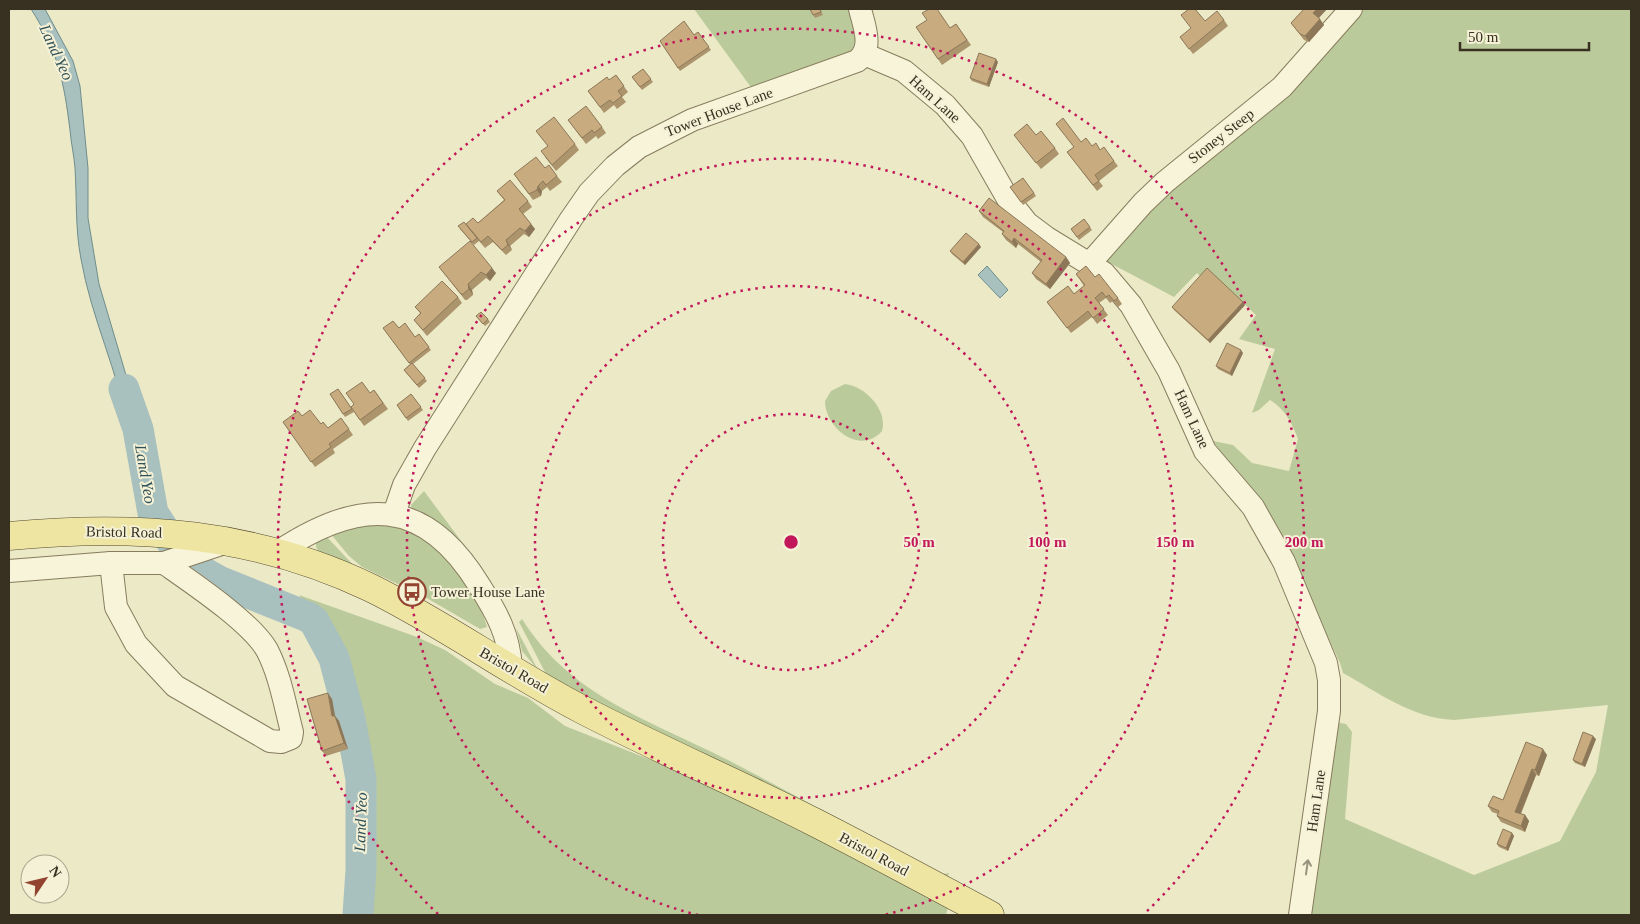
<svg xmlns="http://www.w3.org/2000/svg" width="1640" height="924" font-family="'Times New Roman',serif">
  <rect width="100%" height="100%" fill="#ece9c7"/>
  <g fill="#bbca9b">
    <path d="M 694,9 L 853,9 L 860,50 L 753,90 Z"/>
    <path d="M 1360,9 L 1631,9 L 1631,915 L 1311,915 L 1335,722 L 1346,724 L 1352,732 L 1345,819 L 1474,875 L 1560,841 L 1596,772 L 1608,705 L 1454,720 C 1412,718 1379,693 1343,673 L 1340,663 L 1276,527 L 1213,441 L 1233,445 L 1252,463 L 1289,471 L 1298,439 C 1292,423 1285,409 1270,400 L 1259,410 L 1252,413 L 1275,349 L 1239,339 L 1256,315 L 1209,271 L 1202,278 L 1197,273 L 1174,297 L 1108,262 L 1106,258 L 1145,210 Z"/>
    <path d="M 845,384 C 865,386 888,410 882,431 C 860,456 825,428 825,401 L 831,391 Z"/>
    <path d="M 424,491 L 479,565 L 459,543 L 412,510 L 411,505 Z"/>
    <path d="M 363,524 L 393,526 L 420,536 L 441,550 L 480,605 L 487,627 L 480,629 L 425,597 L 362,567 L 349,556 L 330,533 Z"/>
    <path d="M 325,535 L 357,569 C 345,564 313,558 316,542 Z"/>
    <path d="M 299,595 L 417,637 L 445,650 L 495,684 L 528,698 L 565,726 L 712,784 L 857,854 L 948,907 L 946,915 L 354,915 L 363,800 C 360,753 339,666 318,625 C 313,615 305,605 299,595 Z"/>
    <path d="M 522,619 C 570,696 651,721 728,760 C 800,798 871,836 943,874 L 949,873 L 947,878 L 567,688 L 546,674 L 519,622 Z"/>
    <path d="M 516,628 L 538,670 L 522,651 Z"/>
  </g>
  <g fill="#a8c0be" stroke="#6f8e8d">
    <path d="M 31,9 L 45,9 L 73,61 L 80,86 L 88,168 L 88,218 L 99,284 L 142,429 L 129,430 C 118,372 91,317 81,259 C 75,228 77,199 75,168 C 74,155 71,143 70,130 C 64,82 58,51 31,9 Z"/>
    <path d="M 987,266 L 1008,290 L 1000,298 L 978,275 Z"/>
  </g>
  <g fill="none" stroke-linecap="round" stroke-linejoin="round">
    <path stroke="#a8c0be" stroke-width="31" d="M 124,389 L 138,429 L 153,513 L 185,562 L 219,581 L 308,617 L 314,621 L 334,658 L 350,719 L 361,779 L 361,870 L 358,915"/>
    <defs>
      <g id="minor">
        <path d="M 864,54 L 904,71 L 945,105 L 972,136 L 1008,199 L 1027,223 L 1047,238 L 1104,273 L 1131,305 L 1169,371 L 1205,451 L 1253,507 L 1284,562 L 1326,663 L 1329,680 L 1329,711 L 1300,915"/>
        <path d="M 1090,263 L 1143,203 L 1165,182 L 1282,87 L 1351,9"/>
        <path d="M 394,514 L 404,485 L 425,448 L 571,219 L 589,193 L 615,166 L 639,147 L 692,120 L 857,61 C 874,48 864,26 860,9"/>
        <path d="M 278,552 C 359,498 424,495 479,585 C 497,613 509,635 511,668"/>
        <path d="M 111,563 L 116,607 L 136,644 L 175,686 L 270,741 L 281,742 L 291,738 L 292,732 C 285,705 280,675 267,650 C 251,622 191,582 164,563"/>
        <path d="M 9,571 L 111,563 L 164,563 L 227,542"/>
      </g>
      <path id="major" d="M 9,536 C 136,524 255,532 371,588 C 444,624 510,672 581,709 C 658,749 737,783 814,822 C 873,852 932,884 990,915"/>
    </defs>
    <use href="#minor" stroke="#877c5d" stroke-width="24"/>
    <use href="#major" stroke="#554931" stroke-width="29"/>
    <use href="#minor" stroke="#f7f4da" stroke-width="22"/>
    <use href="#major" stroke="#ede5a1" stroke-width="28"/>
  </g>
  <g fill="#ac946d">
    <path d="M 810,9 L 820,9 L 823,15 L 815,18 Z"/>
    <path d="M 1304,9 L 1327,9 L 1318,18 L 1324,25 L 1309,42 L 1304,40 L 1291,23 Z"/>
    <path d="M 1224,20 L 1228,26 L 1193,54 L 1180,37 L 1205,21 Z"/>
    <path d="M 956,24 L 971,45 L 942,65 L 916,27 L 950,28 Z"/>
    <path d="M 698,32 L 711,50 L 680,71 L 660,41 L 694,35 Z"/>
    <path d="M 998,62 L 989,87 L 972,81 L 970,78 Z"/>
    <path d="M 643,69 L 653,82 L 642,90 L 632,77 Z"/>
    <path d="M 616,75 L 628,92 L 622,97 L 626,102 L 617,109 L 614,105 L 604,113 L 588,91 L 609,80 Z"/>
    <path d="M 568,120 L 602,127 L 606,133 L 598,139 L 596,136 L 586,144 Z"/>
    <path d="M 536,131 L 575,144 L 579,150 L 556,171 L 545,157 L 548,146 Z"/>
    <path d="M 1014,135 L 1036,135 L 1055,148 L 1059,154 L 1041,169 Z"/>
    <path d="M 1081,142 L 1100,150 L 1114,161 L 1118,166 L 1099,181 L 1103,186 L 1097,191 L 1067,152 Z"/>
    <path d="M 545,168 L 557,176 L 562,182 L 550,191 L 547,187 L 542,191 L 541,196 L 533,200 L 514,174 Z"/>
    <path d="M 1010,187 L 1034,193 L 1036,196 L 1023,205 Z"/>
    <path d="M 497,191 L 528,201 L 532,207 L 523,214 L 535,229 L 529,237 L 524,234 L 510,246 L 512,250 L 506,255 L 493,242 L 485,248 L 479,241 L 474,245 L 460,229 L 478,223 L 504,200 Z"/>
    <path d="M 979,211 L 1066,257 L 1070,263 L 1050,289 L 1036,279 L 1032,273 L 1041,262 L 1018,244 L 1016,248 L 1006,240 L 1002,234 L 1003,232 L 983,217 Z"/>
    <path d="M 1084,219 L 1092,230 L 1079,240 L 1071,229 Z"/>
    <path d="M 981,247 L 965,265 L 952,254 L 950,251 Z"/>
    <path d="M 439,267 L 496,273 L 490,281 L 486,278 L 472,290 L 473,295 L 467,300 L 465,300 Z"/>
    <path d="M 1076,274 L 1095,277 L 1118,298 L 1122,304 L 1118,307 L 1113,301 L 1110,303 L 1106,298 L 1099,303 L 1108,315 L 1097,324 L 1092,317 L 1071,333 L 1047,302 L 1074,294 L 1084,286 Z"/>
    <path d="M 458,297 L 462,303 L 427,336 L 418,325 L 414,320 L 420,313 L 415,307 Z"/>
    <path d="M 1245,305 L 1210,343 L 1174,310 L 1172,307 Z"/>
    <path d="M 476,316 L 488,319 L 490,322 L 485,326 Z"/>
    <path d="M 383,328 L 399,328 L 415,337 L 419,334 L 431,350 L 413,364 L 427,381 L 419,388 L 404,370 L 410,364 Z"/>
    <path d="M 1243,353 L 1232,376 L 1218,369 L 1216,366 Z"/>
    <path d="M 338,389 L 354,412 L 345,417 L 330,394 Z"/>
    <path d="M 374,390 L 388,409 L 364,426 L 351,407 Z"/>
    <path d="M 411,394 L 423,410 L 408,421 L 397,405 Z"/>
    <path d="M 302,416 L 328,428 L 341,418 L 353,435 L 333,449 L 335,453 L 315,467 L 283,422 Z"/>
    <path d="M 332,699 L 335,716 L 339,721 L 348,749 L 326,756 L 322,751 Z"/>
    <path d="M 1596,739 L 1585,767 L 1575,763 L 1573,760 Z"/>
    <path d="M 1526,742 L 1547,755 L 1539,776 L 1536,775 L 1521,814 L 1525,815 L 1529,821 L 1525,832 L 1501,822 L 1497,816 L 1498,814 L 1492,812 L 1488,806 L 1503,800 Z"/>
    <path d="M 1512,833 L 1514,836 L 1508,851 L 1499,847 L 1497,844 Z"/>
  </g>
  <g fill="#8c7859">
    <path d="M 1317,9 L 1327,9 L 1318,19 L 1313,13 Z"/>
    <path d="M 1320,19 L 1324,25 L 1309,42 L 1305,36 Z"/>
    <path d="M 996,59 L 998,62 L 989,87 L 987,84 Z"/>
    <path d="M 538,186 L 542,191 L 541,196 L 537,190 Z"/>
    <path d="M 531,224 L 535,229 L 529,237 L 525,231 Z"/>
    <path d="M 1014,238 L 1018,244 L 1016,248 L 1012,242 Z"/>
    <path d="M 506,240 L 510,246 L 512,250 L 508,245 Z"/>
    <path d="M 979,244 L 981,247 L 965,265 L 963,262 Z"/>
    <path d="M 1066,257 L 1070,263 L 1050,289 L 1046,284 Z"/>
    <path d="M 492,268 L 496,273 L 490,281 L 486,275 Z"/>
    <path d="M 468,284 L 472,290 L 473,295 L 469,289 Z"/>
    <path d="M 1243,302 L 1245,305 L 1210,343 L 1208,340 Z"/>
    <path d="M 1241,350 L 1243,353 L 1232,376 L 1230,373 Z"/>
    <path d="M 328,693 L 332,699 L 335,716 L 339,721 L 348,749 L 344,743 L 332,716 Z"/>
    <path d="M 1593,736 L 1596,739 L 1585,767 L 1582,764 Z"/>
    <path d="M 1543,749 L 1547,755 L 1539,776 L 1535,770 Z"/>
    <path d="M 1532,769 L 1536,775 L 1519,817 L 1515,812 Z"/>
    <path d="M 1525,815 L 1529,821 L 1525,832 L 1521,826 Z"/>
    <path d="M 1512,833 L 1514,836 L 1508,851 L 1506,848 Z"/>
  </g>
  <g fill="#c8ac7f" stroke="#8c7859">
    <path d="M 810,9 L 820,9 L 821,12 L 813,15 Z"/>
    <path d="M 929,9 L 937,9 L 950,28 L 956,24 L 967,40 L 938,59 L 916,27 L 927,20 L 922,13 Z"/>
    <path d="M 1189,9 L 1195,9 L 1205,21 L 1217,11 L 1224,20 L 1189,49 L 1180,37 L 1191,28 L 1181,15 Z"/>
    <path d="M 1304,9 L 1317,9 L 1313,13 L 1320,19 L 1305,36 L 1300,34 L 1291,23 Z"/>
    <path d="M 684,21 L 694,35 L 698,32 L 709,47 L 678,68 L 660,41 Z"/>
    <path d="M 979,53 L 996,59 L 987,84 L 970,78 Z"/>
    <path d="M 643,69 L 651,79 L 640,87 L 632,77 Z"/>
    <path d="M 616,75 L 624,86 L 618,91 L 622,96 L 613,103 L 610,100 L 600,107 L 588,91 L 607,77 L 609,80 Z"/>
    <path d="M 586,106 L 602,127 L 594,133 L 592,130 L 582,138 L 568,120 Z"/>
    <path d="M 554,117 L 575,144 L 552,165 L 541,151 L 548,146 L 536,131 Z"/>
    <path d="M 1063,118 L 1081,142 L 1086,138 L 1092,146 L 1096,143 L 1100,150 L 1104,147 L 1114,161 L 1095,175 L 1099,181 L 1093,185 L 1067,152 L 1074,147 L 1056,124 Z"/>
    <path d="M 1027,124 L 1036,135 L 1041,131 L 1055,148 L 1036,163 L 1014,135 Z"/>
    <path d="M 536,157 L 545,168 L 549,165 L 557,176 L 546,185 L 543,181 L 538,186 L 537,190 L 529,194 L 514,174 Z"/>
    <path d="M 1023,178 L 1034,193 L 1021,202 L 1010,187 Z"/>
    <path d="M 510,180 L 528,201 L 519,209 L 531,224 L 525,231 L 520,228 L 506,240 L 508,245 L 502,250 L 488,236 L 481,242 L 466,224 L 473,218 L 478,223 L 505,200 L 497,191 Z"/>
    <path d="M 989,198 L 1066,257 L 1046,284 L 1032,273 L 1042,260 L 1014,238 L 1012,242 L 1002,234 L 1004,231 L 979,211 Z"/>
    <path d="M 1084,219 L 1090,227 L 1077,237 L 1071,229 Z"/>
    <path d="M 464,222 L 477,238 L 472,242 L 458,226 Z"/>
    <path d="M 966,233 L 979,244 L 963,262 L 950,251 Z"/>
    <path d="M 470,241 L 492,268 L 486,275 L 481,272 L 468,284 L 469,289 L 463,294 L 461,294 L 439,267 Z"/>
    <path d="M 1086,266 L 1095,277 L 1099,274 L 1118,298 L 1114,301 L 1109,295 L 1106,297 L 1102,292 L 1095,298 L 1104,309 L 1093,318 L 1088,311 L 1067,328 L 1047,302 L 1068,286 L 1074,294 L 1085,285 L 1076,274 Z"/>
    <path d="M 1207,268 L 1243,302 L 1208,340 L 1172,307 Z"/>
    <path d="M 442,281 L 458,297 L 423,330 L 414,320 L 421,313 L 415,307 Z"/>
    <path d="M 481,312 L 488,319 L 483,324 L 476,316 Z"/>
    <path d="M 393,321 L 399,328 L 405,323 L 415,337 L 419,334 L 429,347 L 409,363 L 383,328 Z"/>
    <path d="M 1227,343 L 1241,350 L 1230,373 L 1216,366 Z"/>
    <path d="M 412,363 L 425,378 L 417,385 L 404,370 Z"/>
    <path d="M 362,382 L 370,393 L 374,390 L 383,403 L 360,420 L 351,407 L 354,404 L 346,393 Z"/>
    <path d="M 338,389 L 352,409 L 343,414 L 330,394 Z"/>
    <path d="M 411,394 L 421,407 L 406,418 L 397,405 Z"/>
    <path d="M 310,410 L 321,424 L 323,422 L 328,428 L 341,418 L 349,429 L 329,444 L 331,447 L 311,462 L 283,422 L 298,411 L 302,416 Z"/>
    <path d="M 328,693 L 332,716 L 335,716 L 344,743 L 322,751 L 307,699 Z"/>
    <path d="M 1583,732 L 1593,736 L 1582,764 L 1573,760 Z"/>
    <path d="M 1526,742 L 1543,749 L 1535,770 L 1532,769 L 1515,812 L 1525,815 L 1521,826 L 1497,816 L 1499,811 L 1488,806 L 1493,796 L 1503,800 Z"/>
    <path d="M 1503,829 L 1512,833 L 1506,848 L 1497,844 Z"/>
  </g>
  <defs><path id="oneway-shaft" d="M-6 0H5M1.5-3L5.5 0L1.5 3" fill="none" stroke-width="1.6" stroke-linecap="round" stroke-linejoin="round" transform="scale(1.25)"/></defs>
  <use stroke="#98927d" href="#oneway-shaft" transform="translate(1307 867) rotate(-82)"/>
  <g fill="none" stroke="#c2185b" stroke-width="2.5" stroke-dasharray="2.5 5">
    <circle cx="791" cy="542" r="128"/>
    <circle cx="791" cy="542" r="256"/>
    <path d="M698 915A384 384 0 1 1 884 915"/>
    <path d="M438 914A513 513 0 1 1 1144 914"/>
  </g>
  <defs>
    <symbol id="bus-ring" viewBox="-11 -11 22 22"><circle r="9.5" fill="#f4f1d6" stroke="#924430" stroke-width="1.5"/><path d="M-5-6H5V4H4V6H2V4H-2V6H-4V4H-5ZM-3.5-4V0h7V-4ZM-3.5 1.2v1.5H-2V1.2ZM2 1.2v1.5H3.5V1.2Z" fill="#924430"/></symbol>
  </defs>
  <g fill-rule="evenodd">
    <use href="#bus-ring" x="396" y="576" width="32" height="32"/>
  </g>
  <g text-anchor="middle" stroke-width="4" stroke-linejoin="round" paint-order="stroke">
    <g font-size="15" fill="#383020" stroke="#f4f1d6">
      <text transform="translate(935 99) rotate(42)" y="5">Ham Lane</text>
      <text transform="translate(719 112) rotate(-21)" y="5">Tower House Lane</text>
      <text transform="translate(1221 136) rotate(-38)" y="5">Stoney Steep</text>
      <text transform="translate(1192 419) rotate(65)" y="5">Ham Lane</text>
      <text transform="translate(124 532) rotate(1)" y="5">Bristol Road</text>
      <text transform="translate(514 670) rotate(30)" y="5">Bristol Road</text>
      <text transform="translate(1316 801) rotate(-82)" y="5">Ham Lane</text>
      <text transform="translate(874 854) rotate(28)" y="5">Bristol Road</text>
    </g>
    <g font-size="15" fill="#383020" stroke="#f4f1d6" text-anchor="start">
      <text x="431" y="597">Tower House Lane</text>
    </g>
    <g font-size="16" font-style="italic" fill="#305157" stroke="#f4f1d6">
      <text transform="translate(57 52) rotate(65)" y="6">Land Yeo</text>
      <text transform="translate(146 474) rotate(80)" y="6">Land Yeo</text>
      <text transform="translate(360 822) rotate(-88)" y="6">Land Yeo</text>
    </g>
  </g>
  <circle cx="791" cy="542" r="8" fill="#c2185b" stroke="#f4f1d6" stroke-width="2.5"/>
  <g font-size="15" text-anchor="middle" font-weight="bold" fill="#c2185b" stroke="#f4f1d6" stroke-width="4" stroke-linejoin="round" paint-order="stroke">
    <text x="919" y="547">50 m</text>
    <text x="1047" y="547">100 m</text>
    <text x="1175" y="547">150 m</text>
    <text x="1304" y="547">200 m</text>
  </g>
  <rect width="1640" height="924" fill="none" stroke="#383020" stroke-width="20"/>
  <g transform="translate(45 879) rotate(55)"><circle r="24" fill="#f4f1d6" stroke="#a9a48d"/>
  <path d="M0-4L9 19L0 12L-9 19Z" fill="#924430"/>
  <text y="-8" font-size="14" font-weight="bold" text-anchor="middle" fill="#383020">N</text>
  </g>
  <path d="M1460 42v8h129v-8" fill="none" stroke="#383020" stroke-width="2.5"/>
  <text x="1468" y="42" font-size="15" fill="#383020" stroke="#f4f1d6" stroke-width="4" paint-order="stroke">50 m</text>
</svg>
